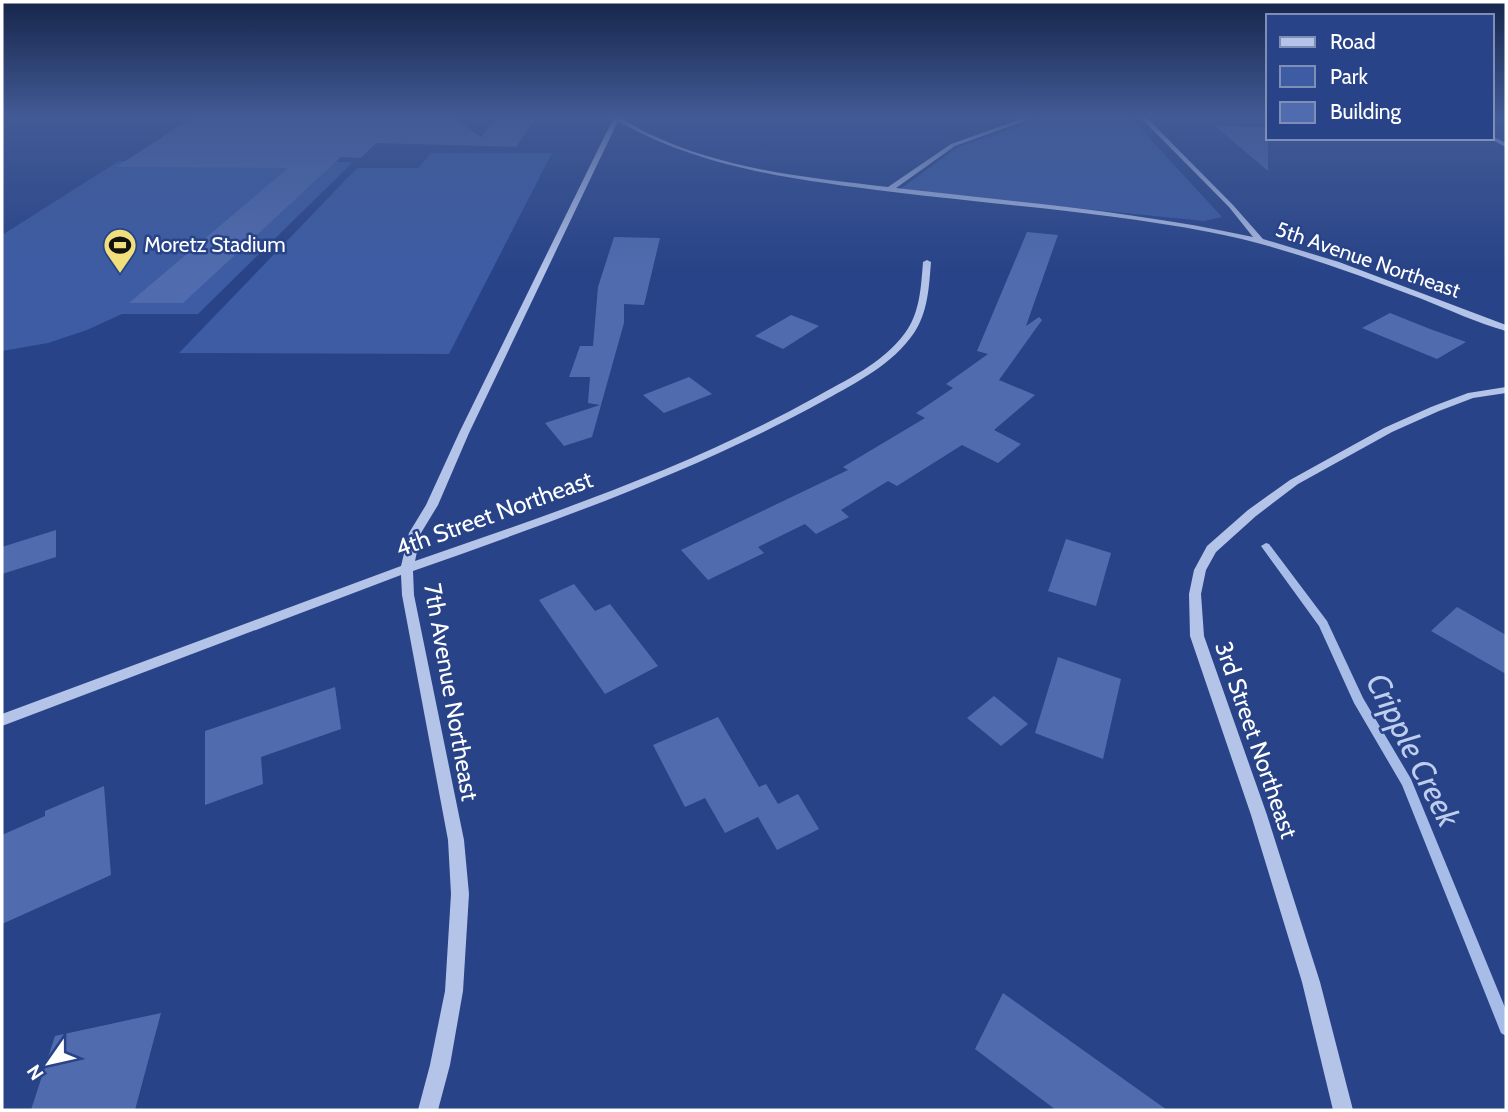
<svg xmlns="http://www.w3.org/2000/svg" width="1508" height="1112" font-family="Cabin,sans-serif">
  <rect width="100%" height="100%" fill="#284387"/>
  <g fill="#3d5ca3">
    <path d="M 1049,117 L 1130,117 L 1222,217 L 1204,221 L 899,190 L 959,146 Z"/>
    <path d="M 431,153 L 552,153 L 449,354 L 179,353 L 357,168 L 418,168 Z"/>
    <path d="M 119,161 L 353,162 L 198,314 L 122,314 L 87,330 L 48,343 L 2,351 L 2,235 Z"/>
  </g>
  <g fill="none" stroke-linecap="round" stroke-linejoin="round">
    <path fill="#a8bce8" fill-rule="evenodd" d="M 1266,543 L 1269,544 L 1327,621 L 1363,698 L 1411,779 L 1506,1010 L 1506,1036 L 1501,1033 L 1402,785 L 1354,703 L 1319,626 L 1261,546 Z"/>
  </g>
  <g fill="#516cae">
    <path d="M 193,117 L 454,117 L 481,137 L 494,121 L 499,119 L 535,119 L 516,147 L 376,143 L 361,158 L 341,157 L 183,303 L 129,303 L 288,168 L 116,167 Z"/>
    <path d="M 1215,126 L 1268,127 L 1268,171 Z"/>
    <path d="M 1027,232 L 1058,235 L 1026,326 L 1039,317 L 1042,320 L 999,380 L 1035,395 L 994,430 L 1021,444 L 998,463 L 962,445 L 897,486 L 888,481 L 841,510 L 849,517 L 816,534 L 805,524 L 758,547 L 764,553 L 708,580 L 681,550 L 848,470 L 843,467 L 925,418 L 916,413 L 953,388 L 946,384 L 988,354 L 977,351 Z"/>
    <path d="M 614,237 L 660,238 L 644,305 L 624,304 L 624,323 L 592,437 L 564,446 L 545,423 L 600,405 L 588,403 L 590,377 L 569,377 L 580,346 L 593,346 L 598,287 Z"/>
    <path d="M 1390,313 L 1430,329 L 1466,342 L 1437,359 L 1362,328 Z"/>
    <path d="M 791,315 L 819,326 L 783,349 L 755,336 Z"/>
    <path d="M 689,377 L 712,394 L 664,413 L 643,395 Z"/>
    <path d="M 56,530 L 56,557 L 2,574 L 2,547 Z"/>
    <path d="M 1066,539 L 1111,553 L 1096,606 L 1048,591 Z"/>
    <path d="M 574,584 L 595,611 L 610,604 L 658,666 L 605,694 L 539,600 Z"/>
    <path d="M 1457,607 L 1506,635 L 1506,674 L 1431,631 Z"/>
    <path d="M 1058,657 L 1121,679 L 1103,759 L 1035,733 Z"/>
    <path d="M 335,687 L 341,729 L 261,757 L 263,784 L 205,805 L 205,731 Z"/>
    <path d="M 994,696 L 1028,724 L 1001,746 L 967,718 Z"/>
    <path d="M 718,717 L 759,787 L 766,784 L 778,804 L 798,794 L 819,829 L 777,850 L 758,817 L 725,833 L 705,798 L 685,807 L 653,745 Z"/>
    <path d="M 104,786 L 111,875 L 2,924 L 2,835 L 45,816 L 45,811 Z"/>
    <path d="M 1003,993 L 1167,1110 L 1056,1110 L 975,1049 Z"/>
    <path d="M 161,1013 L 135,1110 L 31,1110 L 55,1036 Z"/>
  </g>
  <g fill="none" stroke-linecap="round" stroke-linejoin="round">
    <g fill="#b4c3e8" fill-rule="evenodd">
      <path d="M 614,117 C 624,117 636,128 647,133 C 666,142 687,150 707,156 C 766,174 828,180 888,187 L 951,144 L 1027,117 L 1035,117 L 955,146 L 896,188 C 1015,202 1135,211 1253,237 L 1229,207 L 1140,117 L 1146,117 L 1233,205 L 1263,239 L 1339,262 L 1506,325 L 1506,331 C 1478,323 1449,310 1422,299 C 1352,273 1283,246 1209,232 C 1105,212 999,205 893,192 C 798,180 702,169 618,121 L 469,433 L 438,505 L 421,533 L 415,561 C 551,514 688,468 814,398 C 846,380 882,364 905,333 C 920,313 921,287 923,262 L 927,260 L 931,262 C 929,287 928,312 914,333 C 892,365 857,382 825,400 C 694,472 554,521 413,571 L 414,595 L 464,840 L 469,894 L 463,991 L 450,1065 L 438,1110 L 418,1110 L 430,1065 L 445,991 L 451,894 L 448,840 L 402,595 L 401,575 L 2,726 L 2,714 L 401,566 L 409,533 L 426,505 L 459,433 Z"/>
      <path d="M 1492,136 L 1506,143 L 1506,147 L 1490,139 Z"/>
      <path d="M 1506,387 L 1506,393 L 1473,398 L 1439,411 L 1392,432 L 1298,484 L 1256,516 L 1216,552 L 1206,570 L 1201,594 L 1204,636 L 1267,815 L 1320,982 L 1353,1110 L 1333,1110 L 1302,982 L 1251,815 L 1190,636 L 1189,594 L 1194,570 L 1207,546 L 1248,510 L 1290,480 L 1384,428 L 1431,407 L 1468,393 Z"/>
    </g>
  </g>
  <linearGradient id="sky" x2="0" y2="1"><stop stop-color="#16254a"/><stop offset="0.43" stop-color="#425b96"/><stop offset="1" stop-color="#425b96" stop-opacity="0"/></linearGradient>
  <rect width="1508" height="272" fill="url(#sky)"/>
  <defs>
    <symbol id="stadium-pin" viewBox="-11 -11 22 30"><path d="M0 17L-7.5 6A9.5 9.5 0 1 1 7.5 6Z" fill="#f0df7a" stroke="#284387"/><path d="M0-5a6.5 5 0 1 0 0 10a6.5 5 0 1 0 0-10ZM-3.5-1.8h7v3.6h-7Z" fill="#111"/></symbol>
  </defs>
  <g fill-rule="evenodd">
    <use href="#stadium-pin" x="101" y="226" width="38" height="52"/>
  </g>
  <g text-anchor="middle" stroke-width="5" stroke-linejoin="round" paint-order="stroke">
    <g font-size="21" fill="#fff" stroke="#284387" text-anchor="start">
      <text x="144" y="252">Moretz Stadium</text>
    </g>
    <g font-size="21" fill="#fff" stroke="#284387">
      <text transform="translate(1368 260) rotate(19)" y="7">5th Avenue Northeast</text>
    </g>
    <g font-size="24" fill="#fff" stroke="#284387">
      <text transform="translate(494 514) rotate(-20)" y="8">4th Street Northeast</text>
      <text transform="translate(451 692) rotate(80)" y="8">7th Avenue Northeast</text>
      <text transform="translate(1256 740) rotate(71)" y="8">3rd Street Northeast</text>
    </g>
    <g font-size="32" font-style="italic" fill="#bfceef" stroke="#284387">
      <text transform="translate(1413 750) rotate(63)" y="11">Cripple Creek</text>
    </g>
  </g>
  <rect width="1508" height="1112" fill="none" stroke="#ffffff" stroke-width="7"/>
  <rect x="1266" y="14" width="228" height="126" fill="#284387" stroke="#7e8eb7" stroke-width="2"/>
  <rect x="1280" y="37" width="35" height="10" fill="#b4c3e8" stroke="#7e8eb7" stroke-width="2"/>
  <text x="1330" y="49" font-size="21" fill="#ffffff">Road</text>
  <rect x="1280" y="66" width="35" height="21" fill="#3d5ca3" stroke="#7e8eb7" stroke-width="2"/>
  <text x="1330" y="84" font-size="21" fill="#ffffff">Park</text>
  <rect x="1280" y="102" width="35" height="21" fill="#516cae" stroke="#7e8eb7" stroke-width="2"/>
  <text x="1330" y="119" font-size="21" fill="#ffffff">Building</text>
  <g transform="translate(49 1063) rotate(236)" stroke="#284387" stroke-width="5" paint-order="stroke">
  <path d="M0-5L12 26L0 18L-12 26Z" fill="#ffffff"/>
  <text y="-10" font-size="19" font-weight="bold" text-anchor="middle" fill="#ffffff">N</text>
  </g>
</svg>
